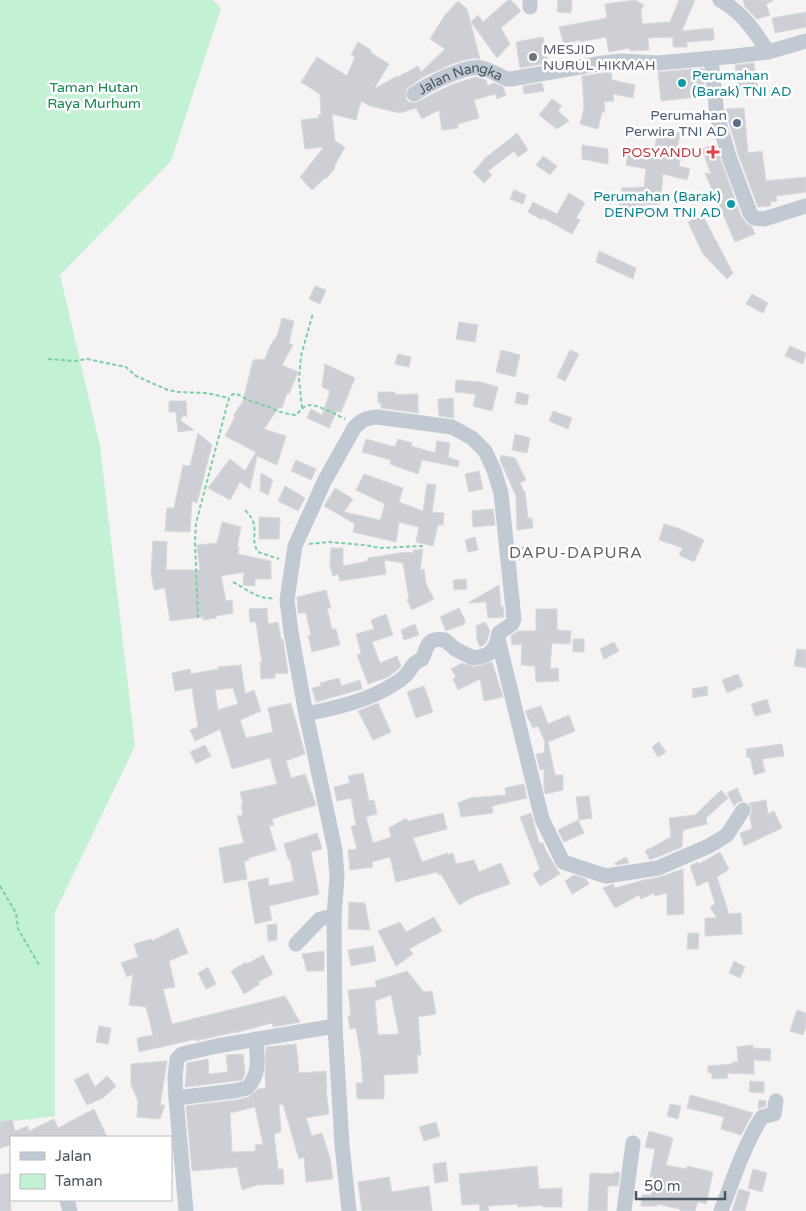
<svg xmlns="http://www.w3.org/2000/svg" width="806" height="1211" font-family="'Varela Round',sans-serif">
  <rect width="100%" height="100%" fill="#f5f3f3"/>
  <path fill="#c3f1d5" d="M 0,0 L 213,0 L 221,8 L 171,161 L 60,275 L 100,446 L 135,746 L 55,912 L 55,1116 L 0,1123 Z"/>
  <g fill="#cdcfd5" stroke="#d7d9de" fill-rule="evenodd">
    <path d="M 508,0 L 511,0 L 521,11 L 501,28 L 510,44 L 497,58 L 471,22 L 478,15 L 483,22 Z"/>
    <path d="M 558,0 L 572,0 L 571,13 L 557,12 Z"/>
    <path d="M 635,0 L 644,5 L 641,10 L 642,24 L 670,22 L 679,0 L 695,0 L 682,31 L 713,28 L 714,40 L 687,42 L 687,47 L 673,47 L 673,37 L 648,38 L 649,50 L 630,51 L 630,48 L 609,52 L 606,37 L 580,42 L 580,40 L 564,44 L 559,27 L 607,18 L 605,4 Z"/>
    <path d="M 743,0 L 772,0 L 773,1 L 766,4 L 770,15 L 757,19 L 745,7 Z"/>
    <path d="M 458,1 L 467,9 L 480,59 L 473,58 L 454,63 L 423,77 L 406,89 L 406,99 L 409,102 L 415,103 L 451,85 L 476,77 L 486,80 L 488,86 L 494,83 L 503,87 L 506,95 L 497,99 L 495,94 L 474,100 L 479,118 L 458,124 L 458,128 L 442,130 L 439,110 L 422,119 L 416,108 L 400,113 L 370,106 L 361,101 L 356,120 L 332,114 L 335,141 L 345,147 L 334,167 L 335,168 L 327,178 L 326,177 L 312,190 L 300,177 L 324,147 L 305,149 L 301,120 L 319,118 L 318,115 L 321,115 L 320,94 L 301,82 L 317,57 L 347,76 L 355,57 L 351,55 L 358,42 L 371,50 L 370,52 L 389,64 L 374,89 L 397,76 L 398,77 L 418,66 L 421,72 L 445,49 L 430,39 L 445,15 Z"/>
    <path d="M 806,12 L 806,27 L 775,33 L 772,18 Z"/>
    <path d="M 543,37 L 548,63 L 520,68 L 516,42 Z"/>
    <path d="M 754,63 L 758,88 L 739,91 L 735,65 Z"/>
    <path d="M 703,68 L 705,96 L 661,101 L 658,72 Z"/>
    <path d="M 611,72 L 612,80 L 635,85 L 633,98 L 613,94 L 614,101 L 604,102 L 605,112 L 602,112 L 598,129 L 580,124 L 584,108 L 582,76 Z"/>
    <path d="M 542,83 L 544,91 L 524,94 L 523,86 Z"/>
    <path d="M 552,99 L 562,106 L 558,111 L 569,121 L 557,129 L 539,115 Z"/>
    <path d="M 744,108 L 748,153 L 762,151 L 766,181 L 806,177 L 806,192 L 776,196 L 777,201 L 770,202 L 771,206 L 758,207 L 738,154 L 727,115 L 726,109 Z"/>
    <path d="M 659,129 L 680,133 L 677,149 L 682,150 L 679,166 L 690,169 L 687,180 L 663,174 L 660,204 L 643,205 L 643,208 L 630,209 L 630,212 L 618,212 L 622,188 L 644,187 L 646,169 L 626,165 L 628,153 L 663,158 L 665,148 L 655,146 Z"/>
    <path d="M 517,133 L 528,150 L 518,157 L 514,151 L 488,171 L 492,175 L 484,183 L 473,172 L 484,160 L 484,159 Z"/>
    <path d="M 715,144 L 741,216 L 747,224 L 752,227 L 755,234 L 735,242 L 705,173 L 711,174 L 702,149 Z"/>
    <path d="M 582,145 L 608,149 L 608,164 L 582,159 Z"/>
    <path d="M 543,156 L 557,166 L 550,175 L 536,165 Z"/>
    <path d="M 514,190 L 526,195 L 523,204 L 510,199 Z"/>
    <path d="M 569,193 L 585,203 L 576,218 L 580,220 L 572,234 L 543,218 L 542,220 L 528,212 L 533,202 L 557,214 Z"/>
    <path d="M 702,214 L 733,273 L 727,279 L 703,254 L 688,222 Z"/>
    <path d="M 599,251 L 636,268 L 633,279 L 596,262 Z"/>
    <path d="M 315,286 L 326,290 L 320,304 L 309,299 Z"/>
    <path d="M 752,294 L 768,303 L 763,313 L 746,304 Z"/>
    <path d="M 282,318 L 294,321 L 289,343 L 293,345 L 282,365 L 298,372 L 289,394 L 287,393 L 282,408 L 279,407 L 264,429 L 286,436 L 277,465 L 257,456 L 250,489 L 240,482 L 230,500 L 208,488 L 230,459 L 245,471 L 256,452 L 225,436 L 235,417 L 233,416 L 243,401 L 253,360 L 265,359 L 270,346 L 277,336 Z"/>
    <path d="M 459,322 L 478,325 L 475,342 L 456,339 Z"/>
    <path d="M 790,346 L 806,353 L 803,364 L 785,356 Z"/>
    <path d="M 501,350 L 520,355 L 515,377 L 496,372 Z"/>
    <path d="M 570,350 L 579,354 L 565,381 L 557,377 Z"/>
    <path d="M 398,354 L 411,357 L 409,367 L 395,364 Z"/>
    <path d="M 325,364 L 355,378 L 341,412 L 337,411 L 329,428 L 307,418 L 311,409 L 322,415 L 330,391 L 322,387 Z"/>
    <path d="M 456,380 L 481,382 L 498,387 L 492,411 L 473,406 L 476,394 L 455,392 Z"/>
    <path d="M 378,392 L 395,392 L 395,395 L 418,394 L 418,413 L 381,408 L 381,403 L 378,403 Z"/>
    <path d="M 517,392 L 529,395 L 527,405 L 515,403 Z"/>
    <path d="M 453,398 L 454,418 L 439,416 L 438,399 Z"/>
    <path d="M 169,401 L 186,401 L 187,417 L 184,415 L 180,420 L 194,430 L 178,432 L 176,412 L 169,412 Z"/>
    <path d="M 553,411 L 572,418 L 568,429 L 549,421 Z"/>
    <path d="M 198,433 L 212,445 L 197,503 L 192,501 L 190,532 L 165,531 L 167,508 L 174,508 L 183,465 L 190,466 Z"/>
    <path d="M 515,434 L 530,438 L 527,453 L 512,450 Z"/>
    <path d="M 366,439 L 395,447 L 398,439 L 412,443 L 411,446 L 435,453 L 437,441 L 450,443 L 448,457 L 459,461 L 458,467 L 422,460 L 418,474 L 390,464 L 391,460 L 362,452 Z"/>
    <path d="M 501,455 L 515,458 L 526,480 L 520,483 L 524,492 L 525,491 L 528,518 L 532,518 L 533,528 L 517,530 L 516,496 L 500,460 Z"/>
    <path d="M 296,460 L 316,469 L 311,480 L 291,471 Z"/>
    <path d="M 479,471 L 483,489 L 469,492 L 465,474 Z"/>
    <path d="M 261,473 L 273,480 L 268,495 L 260,491 Z"/>
    <path d="M 364,474 L 403,488 L 399,502 L 423,511 L 427,484 L 436,485 L 432,512 L 444,513 L 443,525 L 438,525 L 433,546 L 416,542 L 419,527 L 399,522 L 396,542 L 353,532 L 355,524 L 324,506 L 335,488 L 353,499 L 344,512 L 380,520 L 385,504 L 356,490 Z"/>
    <path d="M 285,486 L 305,498 L 298,511 L 278,501 Z"/>
    <path d="M 493,509 L 495,525 L 473,527 L 472,511 Z"/>
    <path d="M 259,517 L 280,518 L 279,539 L 259,539 Z"/>
    <path d="M 222,522 L 241,527 L 237,547 L 239,547 L 238,554 L 271,561 L 271,579 L 255,579 L 255,586 L 243,585 L 244,572 L 221,576 L 226,601 L 232,600 L 233,613 L 216,616 L 216,618 L 203,620 L 203,617 L 170,621 L 165,588 L 154,590 L 151,572 L 153,541 L 167,542 L 166,570 L 200,570 L 197,545 L 217,543 Z"/>
    <path d="M 664,524 L 678,528 L 704,540 L 694,562 L 679,555 L 683,548 L 659,540 Z"/>
    <path d="M 475,537 L 478,550 L 468,552 L 465,540 Z"/>
    <path d="M 531,546 L 533,558 L 517,560 L 516,548 Z"/>
    <path d="M 331,548 L 343,548 L 343,566 L 368,561 L 368,558 L 405,552 L 413,553 L 414,550 L 423,549 L 420,570 L 424,569 L 426,584 L 434,599 L 412,610 L 407,600 L 409,599 L 403,563 L 384,560 L 386,574 L 340,581 L 338,574 L 333,576 L 330,565 Z"/>
    <path d="M 466,579 L 467,589 L 454,590 L 453,580 Z"/>
    <path d="M 499,585 L 501,607 L 503,606 L 504,617 L 488,618 L 486,602 L 468,603 Z"/>
    <path d="M 326,590 L 331,608 L 327,608 L 332,629 L 336,629 L 340,645 L 312,652 L 308,636 L 311,635 L 306,613 L 298,613 L 297,597 Z"/>
    <path d="M 267,608 L 268,624 L 278,622 L 281,639 L 283,639 L 288,673 L 275,674 L 275,678 L 261,679 L 260,662 L 262,662 L 259,643 L 256,622 L 250,622 L 249,609 Z"/>
    <path d="M 459,608 L 465,620 L 465,624 L 446,631 L 440,617 Z"/>
    <path d="M 536,609 L 557,609 L 557,630 L 571,631 L 570,644 L 552,643 L 550,669 L 558,668 L 559,681 L 536,682 L 535,666 L 521,665 L 522,644 L 512,645 L 511,636 L 518,631 L 536,631 Z"/>
    <path d="M 386,614 L 393,635 L 372,642 L 380,663 L 397,656 L 401,667 L 388,677 L 368,684 L 357,655 L 361,653 L 356,634 L 374,629 L 371,620 Z"/>
    <path d="M 485,622 L 490,631 L 486,643 L 480,647 L 477,640 L 476,626 Z"/>
    <path d="M 415,624 L 419,635 L 404,640 L 401,630 Z"/>
    <rect x="573" y="639" width="11" height="13"/>
    <path d="M 614,642 L 619,651 L 604,659 L 600,649 Z"/>
    <path d="M 797,649 L 806,650 L 806,668 L 794,666 Z"/>
    <path d="M 492,662 L 503,697 L 484,701 L 480,679 L 458,690 L 453,679 L 456,677 L 451,669 L 462,663 L 474,667 Z"/>
    <path d="M 241,665 L 245,694 L 254,690 L 261,711 L 240,720 L 246,738 L 273,732 L 268,708 L 291,703 L 305,754 L 286,761 L 291,778 L 305,774 L 316,805 L 272,819 L 274,825 L 269,826 L 276,850 L 249,858 L 249,860 L 244,861 L 247,879 L 224,883 L 219,848 L 244,843 L 237,816 L 243,815 L 241,805 L 243,804 L 240,792 L 277,784 L 270,758 L 232,769 L 220,729 L 195,741 L 190,730 L 198,727 L 192,688 L 175,691 L 172,673 L 190,669 L 191,674 L 218,669 L 218,667 ZM 233,688 L 238,704 L 218,710 L 215,690 Z"/>
    <path d="M 738,674 L 743,686 L 727,693 L 722,680 Z"/>
    <path d="M 339,678 L 341,686 L 360,680 L 362,689 L 316,702 L 312,688 L 321,686 L 320,683 Z"/>
    <path d="M 424,686 L 433,712 L 416,718 L 407,692 Z"/>
    <path d="M 707,686 L 708,695 L 693,698 L 692,689 Z"/>
    <path d="M 767,699 L 771,712 L 755,716 L 751,704 Z"/>
    <path d="M 378,703 L 391,732 L 373,740 L 358,711 Z"/>
    <path d="M 541,706 L 548,724 L 569,715 L 575,731 L 548,742 L 555,775 L 563,775 L 563,790 L 545,794 L 544,786 L 544,769 L 540,770 L 536,754 L 544,753 L 545,742 L 538,726 L 533,728 L 525,711 Z"/>
    <path d="M 659,742 L 666,752 L 658,757 L 652,747 Z"/>
    <path d="M 782,744 L 784,756 L 762,759 L 765,772 L 754,775 L 750,757 L 747,758 L 746,749 Z"/>
    <path d="M 205,745 L 211,756 L 196,764 L 190,752 Z"/>
    <path d="M 363,773 L 369,801 L 374,800 L 377,814 L 366,817 L 373,843 L 391,837 L 389,828 L 406,818 L 408,821 L 443,813 L 447,829 L 413,838 L 422,862 L 447,853 L 448,855 L 453,853 L 456,864 L 474,860 L 479,872 L 501,863 L 510,884 L 475,896 L 459,905 L 441,874 L 439,875 L 437,872 L 396,882 L 390,857 L 372,862 L 373,867 L 350,870 L 348,850 L 357,849 L 351,826 L 356,825 L 351,798 L 337,801 L 334,787 L 350,783 L 348,776 Z"/>
    <path d="M 524,784 L 527,798 L 492,806 L 493,813 L 461,817 L 458,803 L 470,798 L 506,795 L 505,788 Z"/>
    <path d="M 737,788 L 743,801 L 738,802 L 734,806 L 727,793 Z"/>
    <path d="M 721,790 L 728,798 L 706,818 L 707,824 L 683,830 L 682,847 L 650,860 L 645,851 L 671,837 L 669,818 L 695,815 Z"/>
    <path d="M 589,796 L 592,818 L 579,820 L 576,797 Z"/>
    <path d="M 766,800 L 768,814 L 774,811 L 782,828 L 744,846 L 740,833 L 752,829 L 750,817 L 752,810 L 749,803 Z"/>
    <path d="M 531,813 L 539,843 L 543,843 L 546,851 L 560,874 L 540,886 L 533,874 L 540,869 L 520,817 Z"/>
    <path d="M 578,820 L 584,833 L 564,842 L 558,830 Z"/>
    <path d="M 317,833 L 322,849 L 311,852 L 319,894 L 269,906 L 272,920 L 255,924 L 248,882 L 268,878 L 269,886 L 294,881 L 290,859 L 288,859 L 284,844 Z"/>
    <path d="M 720,852 L 729,869 L 717,877 L 729,914 L 741,913 L 742,934 L 705,936 L 705,918 L 717,918 L 710,907 L 715,904 L 708,881 L 697,886 L 690,866 L 698,862 L 699,864 Z"/>
    <path d="M 626,857 L 629,863 L 616,865 L 615,863 Z"/>
    <path d="M 683,869 L 684,914 L 667,915 L 667,893 L 655,896 L 654,893 L 641,899 L 639,895 L 615,908 L 603,888 L 613,884 L 615,888 L 644,880 L 660,877 Z"/>
    <path d="M 574,875 L 586,879 L 589,884 L 572,894 L 565,881 Z"/>
    <path d="M 349,902 L 365,903 L 370,930 L 348,929 Z"/>
    <path d="M 434,917 L 442,931 L 409,949 L 413,954 L 396,966 L 378,931 L 400,922 L 406,932 Z"/>
    <path d="M 277,924 L 277,940 L 268,941 L 267,925 Z"/>
    <path d="M 178,928 L 188,953 L 169,961 L 175,987 L 163,989 L 172,1024 L 285,996 L 300,1022 L 273,1027 L 272,1023 L 235,1033 L 235,1032 L 196,1041 L 196,1039 L 139,1052 L 137,1038 L 153,1035 L 146,1007 L 129,1005 L 133,974 L 127,977 L 121,963 L 138,957 L 134,944 L 151,939 L 152,941 Z"/>
    <path d="M 688,933 L 699,933 L 698,949 L 687,949 Z"/>
    <path d="M 373,946 L 376,961 L 351,966 L 348,950 Z"/>
    <path d="M 324,951 L 324,971 L 307,971 L 302,954 Z"/>
    <path d="M 263,955 L 273,974 L 258,982 L 260,984 L 244,994 L 231,971 L 246,962 L 247,964 Z"/>
    <path d="M 734,961 L 745,967 L 740,978 L 729,973 Z"/>
    <path d="M 208,967 L 216,984 L 206,989 L 198,973 Z"/>
    <path d="M 407,971 L 424,992 L 432,991 L 436,1014 L 418,1017 L 421,1055 L 417,1055 L 418,1073 L 384,1075 L 384,1099 L 357,1099 L 356,1083 L 363,1083 L 361,1057 L 356,1028 L 350,1029 L 348,1016 L 351,1015 L 348,990 L 377,987 L 375,981 ZM 391,995 L 399,1034 L 378,1035 L 375,1001 Z"/>
    <path d="M 797,1010 L 806,1013 L 806,1027 L 803,1035 L 790,1031 Z"/>
    <path d="M 99,1026 L 111,1028 L 108,1044 L 96,1042 Z"/>
    <path d="M 296,1044 L 299,1073 L 326,1071 L 327,1089 L 326,1089 L 329,1114 L 306,1118 L 312,1136 L 322,1133 L 330,1158 L 333,1179 L 306,1182 L 304,1157 L 299,1159 L 283,1104 L 279,1105 L 281,1132 L 274,1134 L 278,1169 L 283,1169 L 284,1184 L 257,1185 L 242,1190 L 237,1167 L 192,1171 L 186,1106 L 236,1100 L 249,1097 L 258,1089 L 266,1088 L 265,1075 L 266,1047 ZM 255,1107 L 263,1144 L 255,1145 L 256,1151 L 232,1152 L 230,1113 Z"/>
    <path d="M 753,1045 L 753,1048 L 771,1049 L 770,1061 L 754,1060 L 754,1074 L 727,1073 L 728,1078 L 712,1079 L 712,1073 L 708,1073 L 708,1066 L 733,1064 L 733,1062 L 738,1062 L 737,1047 Z"/>
    <path d="M 243,1054 L 245,1074 L 242,1080 L 185,1087 L 187,1063 L 208,1059 L 209,1074 L 228,1072 L 226,1055 Z"/>
    <path d="M 167,1061 L 160,1105 L 165,1105 L 160,1119 L 137,1117 L 138,1101 L 131,1085 L 131,1064 Z"/>
    <path d="M 88,1073 L 95,1087 L 107,1076 L 116,1086 L 103,1098 L 87,1105 L 74,1080 Z"/>
    <path d="M 750,1081 L 764,1082 L 764,1093 L 749,1092 Z"/>
    <path d="M 690,1095 L 713,1101 L 753,1113 L 741,1135 L 721,1129 L 724,1117 L 687,1108 Z"/>
    <path d="M 759,1100 L 766,1101 L 766,1106 L 758,1109 Z"/>
    <path d="M 670,1104 L 681,1106 L 678,1119 L 667,1116 Z"/>
    <path d="M 94,1109 L 107,1137 L 11,1137 L 11,1145 L 0,1148 L 0,1122 L 12,1119 L 15,1131 L 28,1126 L 29,1131 L 54,1119 L 58,1128 Z"/>
    <path d="M 436,1122 L 440,1136 L 424,1141 L 419,1127 Z"/>
    <path d="M 649,1131 L 673,1138 L 666,1165 L 687,1169 L 687,1166 L 713,1172 L 706,1204 L 698,1202 L 695,1211 L 680,1211 L 680,1209 L 657,1204 L 657,1206 L 641,1206 L 642,1195 L 651,1195 L 654,1177 L 650,1177 L 655,1149 L 645,1147 Z"/>
    <path d="M 446,1162 L 448,1181 L 435,1183 L 433,1164 Z"/>
    <path d="M 537,1166 L 539,1189 L 562,1188 L 562,1207 L 543,1207 L 543,1205 L 518,1207 L 518,1204 L 488,1206 L 489,1211 L 480,1211 L 479,1204 L 462,1205 L 459,1174 Z"/>
    <path d="M 753,1169 L 767,1173 L 762,1192 L 748,1188 Z"/>
    <path d="M 614,1172 L 620,1173 L 618,1186 L 608,1186 L 607,1211 L 588,1211 L 590,1173 L 614,1174 Z"/>
    <path d="M 11,1173 L 11,1193 L 10,1194 L 11,1211 L 0,1211 L 0,1175 Z"/>
    <path d="M 389,1177 L 392,1192 L 429,1186 L 432,1211 L 362,1211 L 358,1182 Z"/>
    <path d="M 739,1189 L 750,1192 L 745,1211 L 732,1211 Z"/>
  </g>
  <g fill="none" stroke-linecap="round" stroke-linejoin="round">
    <g stroke="#7ad0a6" stroke-width="2" stroke-dasharray="4 2.5" stroke-linecap="butt">
      <path d="M 48,359 L 75,361 L 87,359 L 116,365 L 126,367 L 136,376 L 168,390 L 178,392 L 206,393 L 229,398"/>
      <path d="M 302,408 L 299,379 L 301,356 L 313,313"/>
      <path d="M 245,510 C 263,528 248,536 258,552 L 279,559"/>
      <path d="M 309,544 L 328,542 L 365,545 L 380,548 L 423,546"/>
      <path d="M 233,582 C 247,589 258,600 274,598"/>
      <path d="M 198,618 L 195,542 L 196,523 L 229,398 L 233,394 C 241,394 244,399 251,401 C 266,405 280,414 296,415 C 300,411 304,405 310,405 C 316,404 339,416 345,419"/>
      <path d="M 0,886 L 16,913 L 18,929 L 39,965"/>
    </g>
    <g stroke="#c1cad2" stroke-width="15">
      <path d="M 530,0 L 530,7"/>
      <path d="M 720,0 C 743,13 754,30 768,52"/>
      <path d="M 711,59 L 717,115 L 729,157 L 750,213 L 754,218 L 764,219 L 806,206"/>
      <path id="s1" d="M 414,94 C 427,85 466,64 482,68 C 490,70 500,76 507,79 L 511,79 L 603,63 L 622,61 L 658,63 L 736,56 L 768,52 L 806,41"/>
      <path d="M 498,639 L 542,819 L 563,862 L 606,876 L 658,868 L 709,846 L 727,835 L 743,810"/>
      <path d="M 306,714 C 335,708 368,701 394,684 C 398,682 403,678 406,675 C 413,667 411,664 422,659 C 428,648 425,637 445,640 L 455,649 L 473,658 C 491,656 496,650 499,633 L 512,624 L 514,619 L 501,493 L 494,470 L 485,451 L 472,438 L 452,427 L 377,417 C 366,418 361,420 354,428 L 325,480 L 295,546 L 287,600 L 291,632 L 306,714 L 335,850 L 337,877 L 334,916 L 335,1026 L 342,1145 L 349,1211"/>
      <path d="M 296,944 L 320,919 L 334,916"/>
      <path d="M 176,1098 L 234,1091 L 247,1088 C 261,1074 257,1057 256,1039"/>
      <path d="M 67,1200 L 70,1211"/>
      <path d="M 186,1211 L 176,1098 L 175,1077 L 177,1059 L 182,1054 L 217,1046 L 335,1026"/>
      <path d="M 624,1211 L 633,1143"/>
      <path d="M 721,1211 C 733,1180 744,1145 762,1117 L 774,1114 L 776,1101"/>
    </g>
  </g>
  <circle fill="#6b7280" stroke="#fff" stroke-width="2" cx="533" cy="57" r="5"/>
  <g fill="#0f9aa8" stroke="#fff" stroke-width="2">
    <circle cx="682" cy="83" r="5"/>
    <circle cx="731" cy="204" r="5"/>
  </g>
  <circle fill="#5c6f8a" stroke="#fff" stroke-width="2" cx="737" cy="123" r="5"/>
  <path fill="#e0444e" stroke="#fff" stroke-width="2" d="M710.5 144.5h5v5h5v5h-5v5h-5v-5h-5v-5h5z"/>
  <g text-anchor="middle" stroke-width="5" stroke-linejoin="round" paint-order="stroke">
    <g font-size="14" fill="#5b616d" stroke="#fff" text-anchor="start">
      <text x="543" y="54">MESJID<tspan x="543" dy="16">NURUL HIKMAH</tspan></text>
    </g>
    <g font-size="14" fill="#0d838f" stroke="#fff" text-anchor="start">
      <text x="692" y="80">Perumahan<tspan x="692" dy="16">(Barak) TNI AD</tspan></text>
      <text x="721" y="201" text-anchor="end">Perumahan (Barak)<tspan x="721" dy="16">DENPOM TNI AD</tspan></text>
    </g>
    <g font-size="14" fill="#17864f" stroke="#fff">
      <text x="94" y="92">Taman Hutan<tspan x="94" dy="16">Raya Murhum</tspan></text>
    </g>
    <g font-size="14" fill="#4a5661" stroke="#fff">
      <text dy="5" stroke="none"><textPath href="#s1" startOffset="51">Jalan Nangka</textPath></text>
    </g>
    <g font-size="14" fill="#4e5e75" stroke="#fff" text-anchor="end">
      <text x="727" y="120">Perumahan<tspan x="727" dy="16">Perwira TNI AD</tspan></text>
    </g>
    <g font-size="14" fill="#be3a42" stroke="#fff" text-anchor="end">
      <text x="702" y="157">POSYANDU</text>
    </g>
    <g font-size="16" letter-spacing="1" fill="#5f6368" stroke="#fff">
      <text x="576" y="558">DAPU-DAPURA</text>
    </g>
  </g>
  <rect x="10" y="1136" width="162" height="65" fill="#ffffff" stroke="#b7bbc0"/>
  <rect x="20" y="1152" width="25" height="8" fill="#c1cad2" stroke="#b7bbc0"/>
  <text x="55" y="1161" font-size="15" fill="#4a5661">Jalan</text>
  <rect x="20" y="1174" width="25" height="15" fill="#c3f1d5" stroke="#b7bbc0"/>
  <text x="55" y="1186" font-size="15" fill="#4a5661">Taman</text>
  <path d="M636 1191v8h89v-8" fill="none" stroke="#4a5661" stroke-width="2.5"/>
  <text x="644" y="1191" font-size="15" fill="#4a5661" stroke="#ffffff" stroke-width="4" paint-order="stroke">50 m</text>
</svg>
